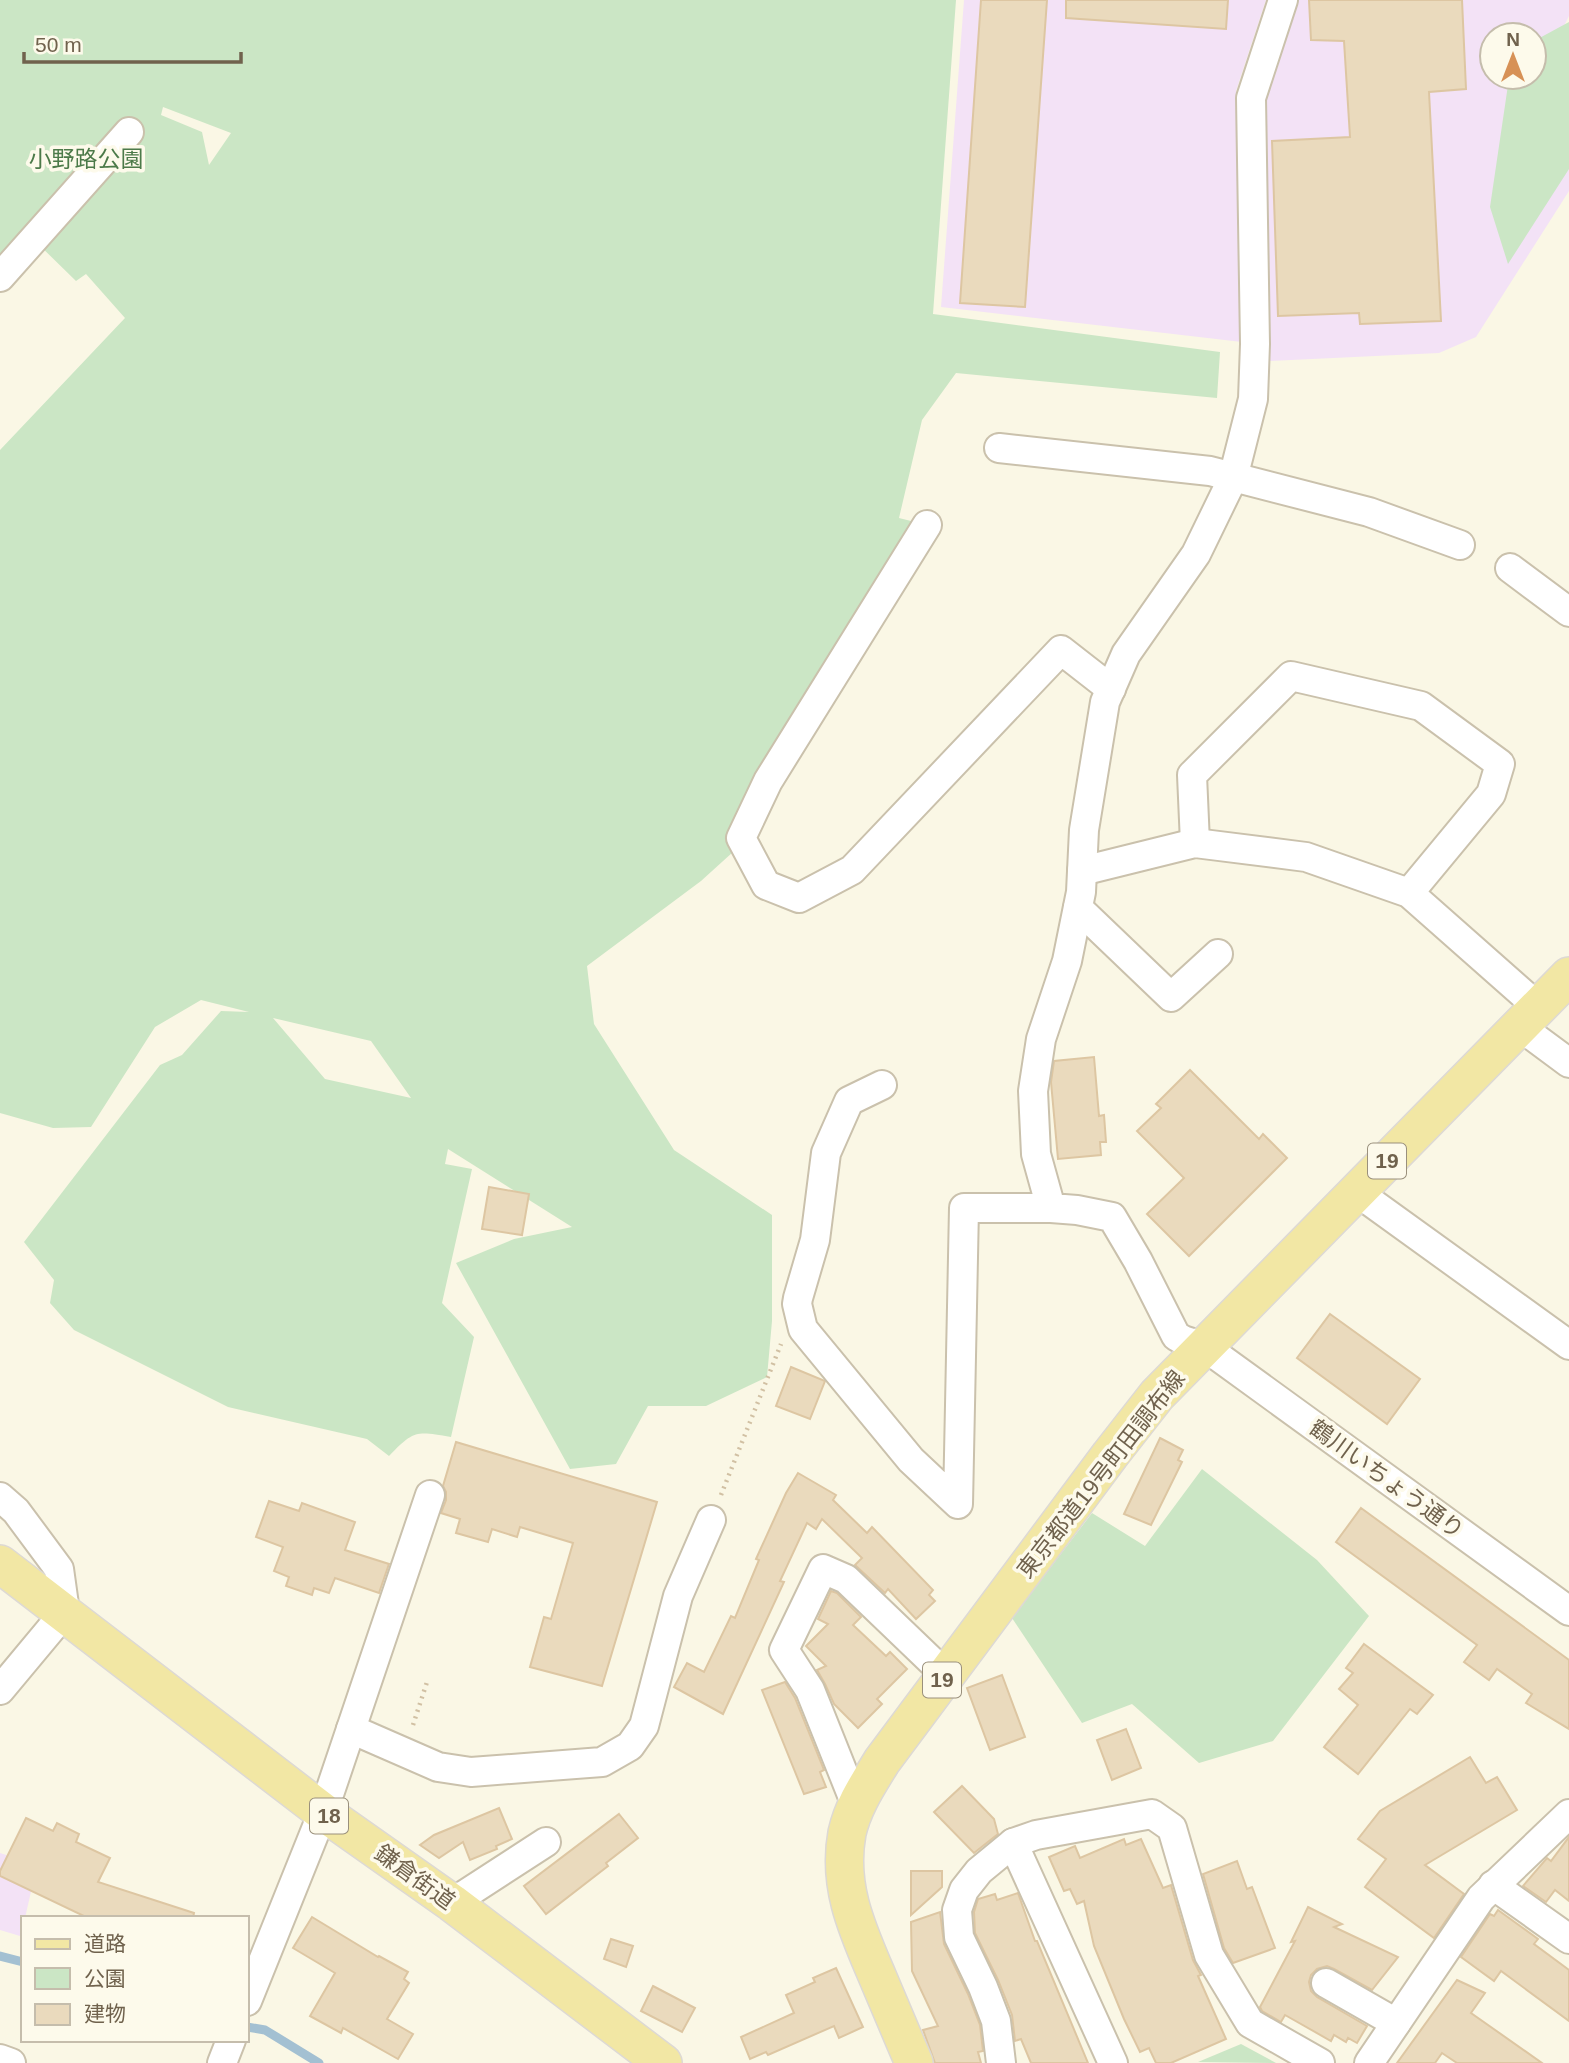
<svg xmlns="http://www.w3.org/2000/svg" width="1569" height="2063" font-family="Helvetica,'Noto Sans JP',sans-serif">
  <rect width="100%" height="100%" fill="#faf7e5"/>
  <g fill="#f3e2f6" fill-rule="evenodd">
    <path d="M 964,0 L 1266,0 L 1236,91 L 1242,342 L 941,307 Z"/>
    <path d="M 1298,0 L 1569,0 L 1569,16 L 1544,66 L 1569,90 L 1569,191 L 1476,337 L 1439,353 L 1269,361 L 1265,101 ZM 1492,35 L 1534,35 L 1534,77 L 1492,77 Z"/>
    <path d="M 0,1853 L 37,1865 L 25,1918 L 23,1918 L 20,1936 L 0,1930 Z"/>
  </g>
  <g fill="#cbe6c5" fill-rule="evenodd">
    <path d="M 0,0 L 956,0 L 933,314 L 1220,352 L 1217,398 L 956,373 L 922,420 L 899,518 L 927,525 L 847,671 L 733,852 L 701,881 L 587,966 L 594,1024 L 674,1150 L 772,1215 L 772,1321 L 767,1377 L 706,1406 L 648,1406 L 616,1464 L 570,1469 L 456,1263 L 514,1239 L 572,1227 L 448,1149 L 445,1164 L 472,1169 L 442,1303 L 474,1337 L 451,1437 C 416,1431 414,1430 389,1456 L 367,1439 L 228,1407 L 74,1330 L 50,1303 L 54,1280 L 24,1242 L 160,1065 L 182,1055 L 221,1011 L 249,1012 L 201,1000 L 155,1027 L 91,1127 L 53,1128 L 0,1113 L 0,450 L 125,318 L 86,274 L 76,281 L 30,236 L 0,267 ZM 163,107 L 231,133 L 209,165 L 202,132 L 161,115 ZM 273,1018 L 371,1041 L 411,1098 L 325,1079 Z"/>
    <path d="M 1569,22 L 1569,169 L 1508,264 L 1490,207 L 1508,85 L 1513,77 L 1534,77 L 1534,41 Z"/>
    <path d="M 1202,1469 L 1317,1560 L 1369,1616 L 1273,1741 L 1199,1763 L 1132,1704 L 1082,1723 L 1012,1618 L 1092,1513 L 1145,1546 Z"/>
    <path d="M 1241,2044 L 1276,2063 L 1198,2062 Z"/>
  </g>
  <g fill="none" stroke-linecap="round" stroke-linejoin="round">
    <g stroke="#a3c0d2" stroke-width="9">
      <path d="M 0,1956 L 23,1962"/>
      <path d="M 247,2027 L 265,2030 L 319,2063"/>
    </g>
  </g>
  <g fill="#eadabd" stroke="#ddc6a2" stroke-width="2">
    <path d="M 981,0 L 1047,0 L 1025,307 L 960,303 Z"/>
    <path d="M 1066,0 L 1228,0 L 1226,29 L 1066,18 Z"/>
    <path d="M 1309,0 L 1462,0 L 1466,89 L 1429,92 L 1441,321 L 1360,324 L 1359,313 L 1278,316 L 1272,141 L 1350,137 L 1344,41 L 1311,40 Z"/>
    <path d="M 1094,1057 L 1099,1116 L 1104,1115 L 1106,1142 L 1100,1142 L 1101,1155 L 1058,1159 L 1051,1082 L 1054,1061 Z"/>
    <path d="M 1190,1070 L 1259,1139 L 1263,1134 L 1287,1158 L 1189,1256 L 1147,1214 L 1184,1178 L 1137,1131 L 1161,1108 L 1156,1104 Z"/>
    <path d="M 489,1187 L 529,1194 L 522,1235 L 482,1229 Z"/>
    <path d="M 1330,1314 L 1420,1379 L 1387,1424 L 1297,1358 Z"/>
    <path d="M 791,1367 L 825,1381 L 810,1419 L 776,1406 Z"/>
    <path d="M 1160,1438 L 1183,1450 L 1178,1460 L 1182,1462 L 1151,1525 L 1124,1514 Z"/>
    <path d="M 456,1442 L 657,1502 L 602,1686 L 530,1667 L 544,1617 L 551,1619 L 573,1543 L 520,1527 L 517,1537 L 492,1529 L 488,1542 L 456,1533 L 460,1519 L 441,1513 L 446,1500 L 446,1492 L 443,1486 Z"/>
    <path d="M 798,1473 L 836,1495 L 833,1500 L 867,1533 L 872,1527 L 933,1590 L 929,1595 L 935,1601 L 916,1619 L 888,1589 L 885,1593 L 855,1565 L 862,1558 L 822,1519 L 816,1529 L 807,1523 L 780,1581 L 784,1582 L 723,1714 L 674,1687 L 687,1663 L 704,1672 L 731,1616 L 735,1618 L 759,1560 L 756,1559 L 786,1493 Z"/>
    <path d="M 269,1501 L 299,1511 L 302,1503 L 355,1522 L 345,1550 L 389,1564 L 379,1593 L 335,1578 L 329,1593 L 314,1588 L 312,1595 L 286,1586 L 289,1577 L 274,1571 L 283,1547 L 256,1537 Z"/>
    <path d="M 1361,1508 L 1569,1660 L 1569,1729 L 1526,1703 L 1532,1694 L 1497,1669 L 1489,1680 L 1464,1662 L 1477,1645 L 1336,1542 Z"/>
    <path d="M 831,1591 L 837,1593 L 861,1617 L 853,1625 L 886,1656 L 890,1652 L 907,1669 L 877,1699 L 882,1704 L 858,1728 L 834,1704 L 825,1684 L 817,1670 L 826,1666 L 806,1646 L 828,1624 L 818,1619 Z"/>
    <path d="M 1364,1644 L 1433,1695 L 1417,1714 L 1410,1709 L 1358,1774 L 1324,1747 L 1358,1705 L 1339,1689 L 1353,1673 L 1346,1668 Z"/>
    <path d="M 1002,1675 L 1025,1737 L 990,1750 L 967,1688 Z"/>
    <path d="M 785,1682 L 795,1698 L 824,1770 L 820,1772 L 826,1787 L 804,1794 L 762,1690 Z"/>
    <path d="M 1126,1729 L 1141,1768 L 1112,1780 L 1097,1740 Z"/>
    <path d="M 1470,1757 L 1486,1783 L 1497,1777 L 1517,1810 L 1425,1865 L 1464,1894 L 1434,1938 L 1365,1887 L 1386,1859 L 1358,1839 L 1380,1811 Z"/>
    <path d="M 962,1786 L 994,1819 L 998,1834 L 974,1853 L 934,1812 Z"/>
    <path d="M 499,1808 L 512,1839 L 496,1846 L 497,1849 L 470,1860 L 463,1842 L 439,1858 L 420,1845 L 434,1835 Z"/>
    <path d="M 619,1814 L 638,1838 L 606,1863 L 608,1866 L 546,1914 L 524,1886 Z"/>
    <path d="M 26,1818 L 53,1831 L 57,1823 L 79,1834 L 76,1842 L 110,1858 L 98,1882 L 194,1913 L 193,1918 L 88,1918 L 0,1876 L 0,1871 Z"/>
    <path d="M 1569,1837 L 1569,1901 L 1555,1890 L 1546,1902 L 1523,1886 L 1547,1858 L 1551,1861 Z"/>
    <path d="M 1124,1839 L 1126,1845 L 1141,1839 L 1163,1888 L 1171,1885 L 1193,1960 L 1201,1975 L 1198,1976 L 1226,2039 L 1171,2063 L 1156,2063 L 1149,2048 L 1140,2052 L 1124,2019 L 1094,1946 L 1084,1901 L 1077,1904 L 1070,1889 L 1064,1891 L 1049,1857 L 1075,1846 L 1080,1858 Z"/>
    <path d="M 1237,1861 L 1247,1889 L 1252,1887 L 1275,1948 L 1233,1963 L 1224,1948 L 1203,1874 Z"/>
    <path d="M 911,1871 L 942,1871 L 942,1887 L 911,1915 Z"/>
    <path d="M 1018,1893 L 1035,1941 L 1037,1941 L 1088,2063 L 1031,2063 L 1021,2039 L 1015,2041 L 1012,2015 L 998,1980 L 975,1933 L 974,1912 L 978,1899 L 995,1894 L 997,1900 Z"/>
    <path d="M 1308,1907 L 1342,1924 L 1334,1927 L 1398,1957 L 1372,1990 L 1334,1969 L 1327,1966 L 1317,1969 L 1311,1975 L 1309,1982 L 1311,1991 L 1317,1997 L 1367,2026 L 1357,2043 L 1348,2038 L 1346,2042 L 1334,2035 L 1331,2041 L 1285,2015 L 1281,2022 L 1262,2011 L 1260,2007 L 1295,1941 L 1291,1942 Z"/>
    <path d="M 1498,1910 L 1538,1939 L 1534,1944 L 1569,1970 L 1569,2021 L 1501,1971 L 1494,1981 L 1461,1957 L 1490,1914 L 1494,1916 Z"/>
    <path d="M 940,1912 L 944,1944 L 968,1994 L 980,2025 L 983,2051 L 978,2052 L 981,2063 L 935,2063 L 923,2030 L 938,2026 L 912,1971 L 911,1922 Z"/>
    <path d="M 312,1917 L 378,1957 L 379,1956 L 408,1972 L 404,1979 L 409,1983 L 387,2019 L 413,2034 L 398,2059 L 343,2028 L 341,2033 L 310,2016 L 335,1973 L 293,1948 Z"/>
    <path d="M 611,1939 L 633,1946 L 626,1967 L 604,1959 Z"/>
    <path d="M 836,1968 L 863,2027 L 839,2038 L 834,2026 L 768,2055 L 766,2052 L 750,2059 L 741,2037 L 794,2013 L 786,1995 L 815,1982 L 813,1978 Z"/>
    <path d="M 1457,1980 L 1485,1993 L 1471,2013 L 1542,2063 L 1457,2063 L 1442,2053 L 1435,2063 L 1397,2063 Z"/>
    <path d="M 653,1986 L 695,2008 L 682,2032 L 641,2011 Z"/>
  </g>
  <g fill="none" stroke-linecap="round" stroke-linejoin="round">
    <defs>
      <g id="minor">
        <path d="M 1283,0 L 1251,98 L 1255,344 L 1253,399 L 1233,478 L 1196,554 L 1126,654 L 1105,702 L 1084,830 L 1081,892 L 1067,961 L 1041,1039 L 1033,1091 L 1036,1154 L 1051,1208 L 1077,1210 L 1112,1217 L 1138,1261 L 1176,1336 L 1183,1340 L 1205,1347 L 1569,1611"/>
        <path d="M 0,277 L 129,132"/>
        <path d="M 999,448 L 1210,471 L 1369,512 L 1460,545"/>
        <path d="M 927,525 L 768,781 L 741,838 L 766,885 L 799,898 L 852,870 L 1061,650 L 1111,689"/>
        <path d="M 1510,568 L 1569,612"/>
        <path d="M 1195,843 L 1192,775 L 1291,676 L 1421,706 L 1500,764 L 1491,794 L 1409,893"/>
        <path d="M 1082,871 L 1195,843 L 1306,857 L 1409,893 L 1538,1007"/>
        <path d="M 1078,908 L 1171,997 L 1218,954"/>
        <path d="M 1519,1026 L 1569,1063"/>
        <path d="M 882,1085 L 849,1101 L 826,1153 L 815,1240 L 798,1298 L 797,1304 L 803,1329 L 911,1460 L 958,1504 L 964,1208 L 1051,1208"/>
        <path d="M 1357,1192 L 1569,1345"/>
        <path d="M 0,1497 L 16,1511 L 59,1569 L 65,1612 L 0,1690"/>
        <path d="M 351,1729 L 438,1767 L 471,1772 L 602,1762 L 630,1746 L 644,1726 L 678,1596 L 711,1520"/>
        <path d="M 856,1805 L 810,1690 L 784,1650 L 823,1569 L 846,1579 L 945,1674"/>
        <path d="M 1013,1843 L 1113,2063"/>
        <path d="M 1493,1885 L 1569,1939"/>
        <path d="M 452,1903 L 546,1842"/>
        <path d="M 1326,1983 L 1396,2023"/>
        <path d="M 247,2001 L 323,1812 L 430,1495"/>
        <path d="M 0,2059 L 11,2063"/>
        <path d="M 222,2063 L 231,2040"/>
        <path d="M 1001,2063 L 996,2021 L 983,1987 L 959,1937 L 957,1910 L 964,1890 L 979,1871 L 1013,1843 L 1036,1835 L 1152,1814 L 1172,1828 L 1209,1955 L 1250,2023 L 1320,2063"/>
        <path d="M 1369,2063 L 1481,1898 L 1569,1814"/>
      </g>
      <g id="major">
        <path d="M 0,1564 L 323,1812 L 452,1903 L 663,2063"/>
        <path d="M 914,2063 C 902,2035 890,2007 878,1978 C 858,1931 837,1887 847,1833 C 853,1806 868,1784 882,1761 L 1110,1455 L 1157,1395 L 1569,976"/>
      </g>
    </defs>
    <use href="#minor" stroke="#cac1ac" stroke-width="32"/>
    <use href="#major" stroke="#ddd9d4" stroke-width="40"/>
    <g stroke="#d1c0a3" stroke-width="4.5" stroke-dasharray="2 5" stroke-linecap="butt">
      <path d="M 721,1495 L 781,1344"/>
      <path d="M 413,1725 L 427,1682"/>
    </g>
    <use href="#minor" stroke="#fff" stroke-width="28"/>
    <use href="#major" stroke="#f2e7a4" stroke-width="37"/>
  </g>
  <g text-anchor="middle" stroke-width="7" stroke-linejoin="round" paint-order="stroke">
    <g fill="#fdfaeb" stroke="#9a907c" stroke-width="2">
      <rect x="1368" y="1143.5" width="38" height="35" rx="5"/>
      <rect x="923" y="1662.5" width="38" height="35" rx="5"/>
      <rect x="310" y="1798.5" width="38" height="35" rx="5"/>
    </g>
    <g font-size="21" font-weight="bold" fill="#70624d">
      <text x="1387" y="1168">19</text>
      <text x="942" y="1687">19</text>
      <text x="329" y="1823">18</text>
    </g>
    <g font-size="23" fill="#4c7a49" stroke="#fdfaeb">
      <text x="86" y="167">小野路公園</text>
    </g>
    <g font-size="23" fill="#70624d" stroke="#fdfaeb">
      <text transform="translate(1101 1474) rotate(-52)" y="8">東京都道19号町田調布線</text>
      <text transform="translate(1387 1479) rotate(36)" y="8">鶴川いちょう通り</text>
      <text transform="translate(415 1877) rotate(36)" y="8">鎌倉街道</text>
    </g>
  </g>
  <rect x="21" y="1916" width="228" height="126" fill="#fdfaeb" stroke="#c5bdac" stroke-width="2"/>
  <rect x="35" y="1939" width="35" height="10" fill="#f2e7a4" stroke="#c5bdac" stroke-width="2"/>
  <text x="84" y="1951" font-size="21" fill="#70624d">道路</text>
  <rect x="35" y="1968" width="35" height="21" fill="#cbe6c5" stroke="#c5bdac" stroke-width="2"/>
  <text x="84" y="1986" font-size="21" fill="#70624d">公園</text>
  <rect x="35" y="2004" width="35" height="21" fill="#eadabd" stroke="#c5bdac" stroke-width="2"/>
  <text x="84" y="2021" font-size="21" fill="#70624d">建物</text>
  <g transform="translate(1513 56)"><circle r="33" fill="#fdfaeb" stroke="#c5bdac" stroke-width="2"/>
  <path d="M0-5L12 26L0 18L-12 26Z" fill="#d79156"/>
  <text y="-10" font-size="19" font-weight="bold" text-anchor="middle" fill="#70624d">N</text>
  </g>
  <path d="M24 52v10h217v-10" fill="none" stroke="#70624d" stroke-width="3.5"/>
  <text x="35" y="52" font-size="21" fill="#70624d" stroke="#fdfaeb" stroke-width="5" paint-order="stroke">50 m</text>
</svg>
